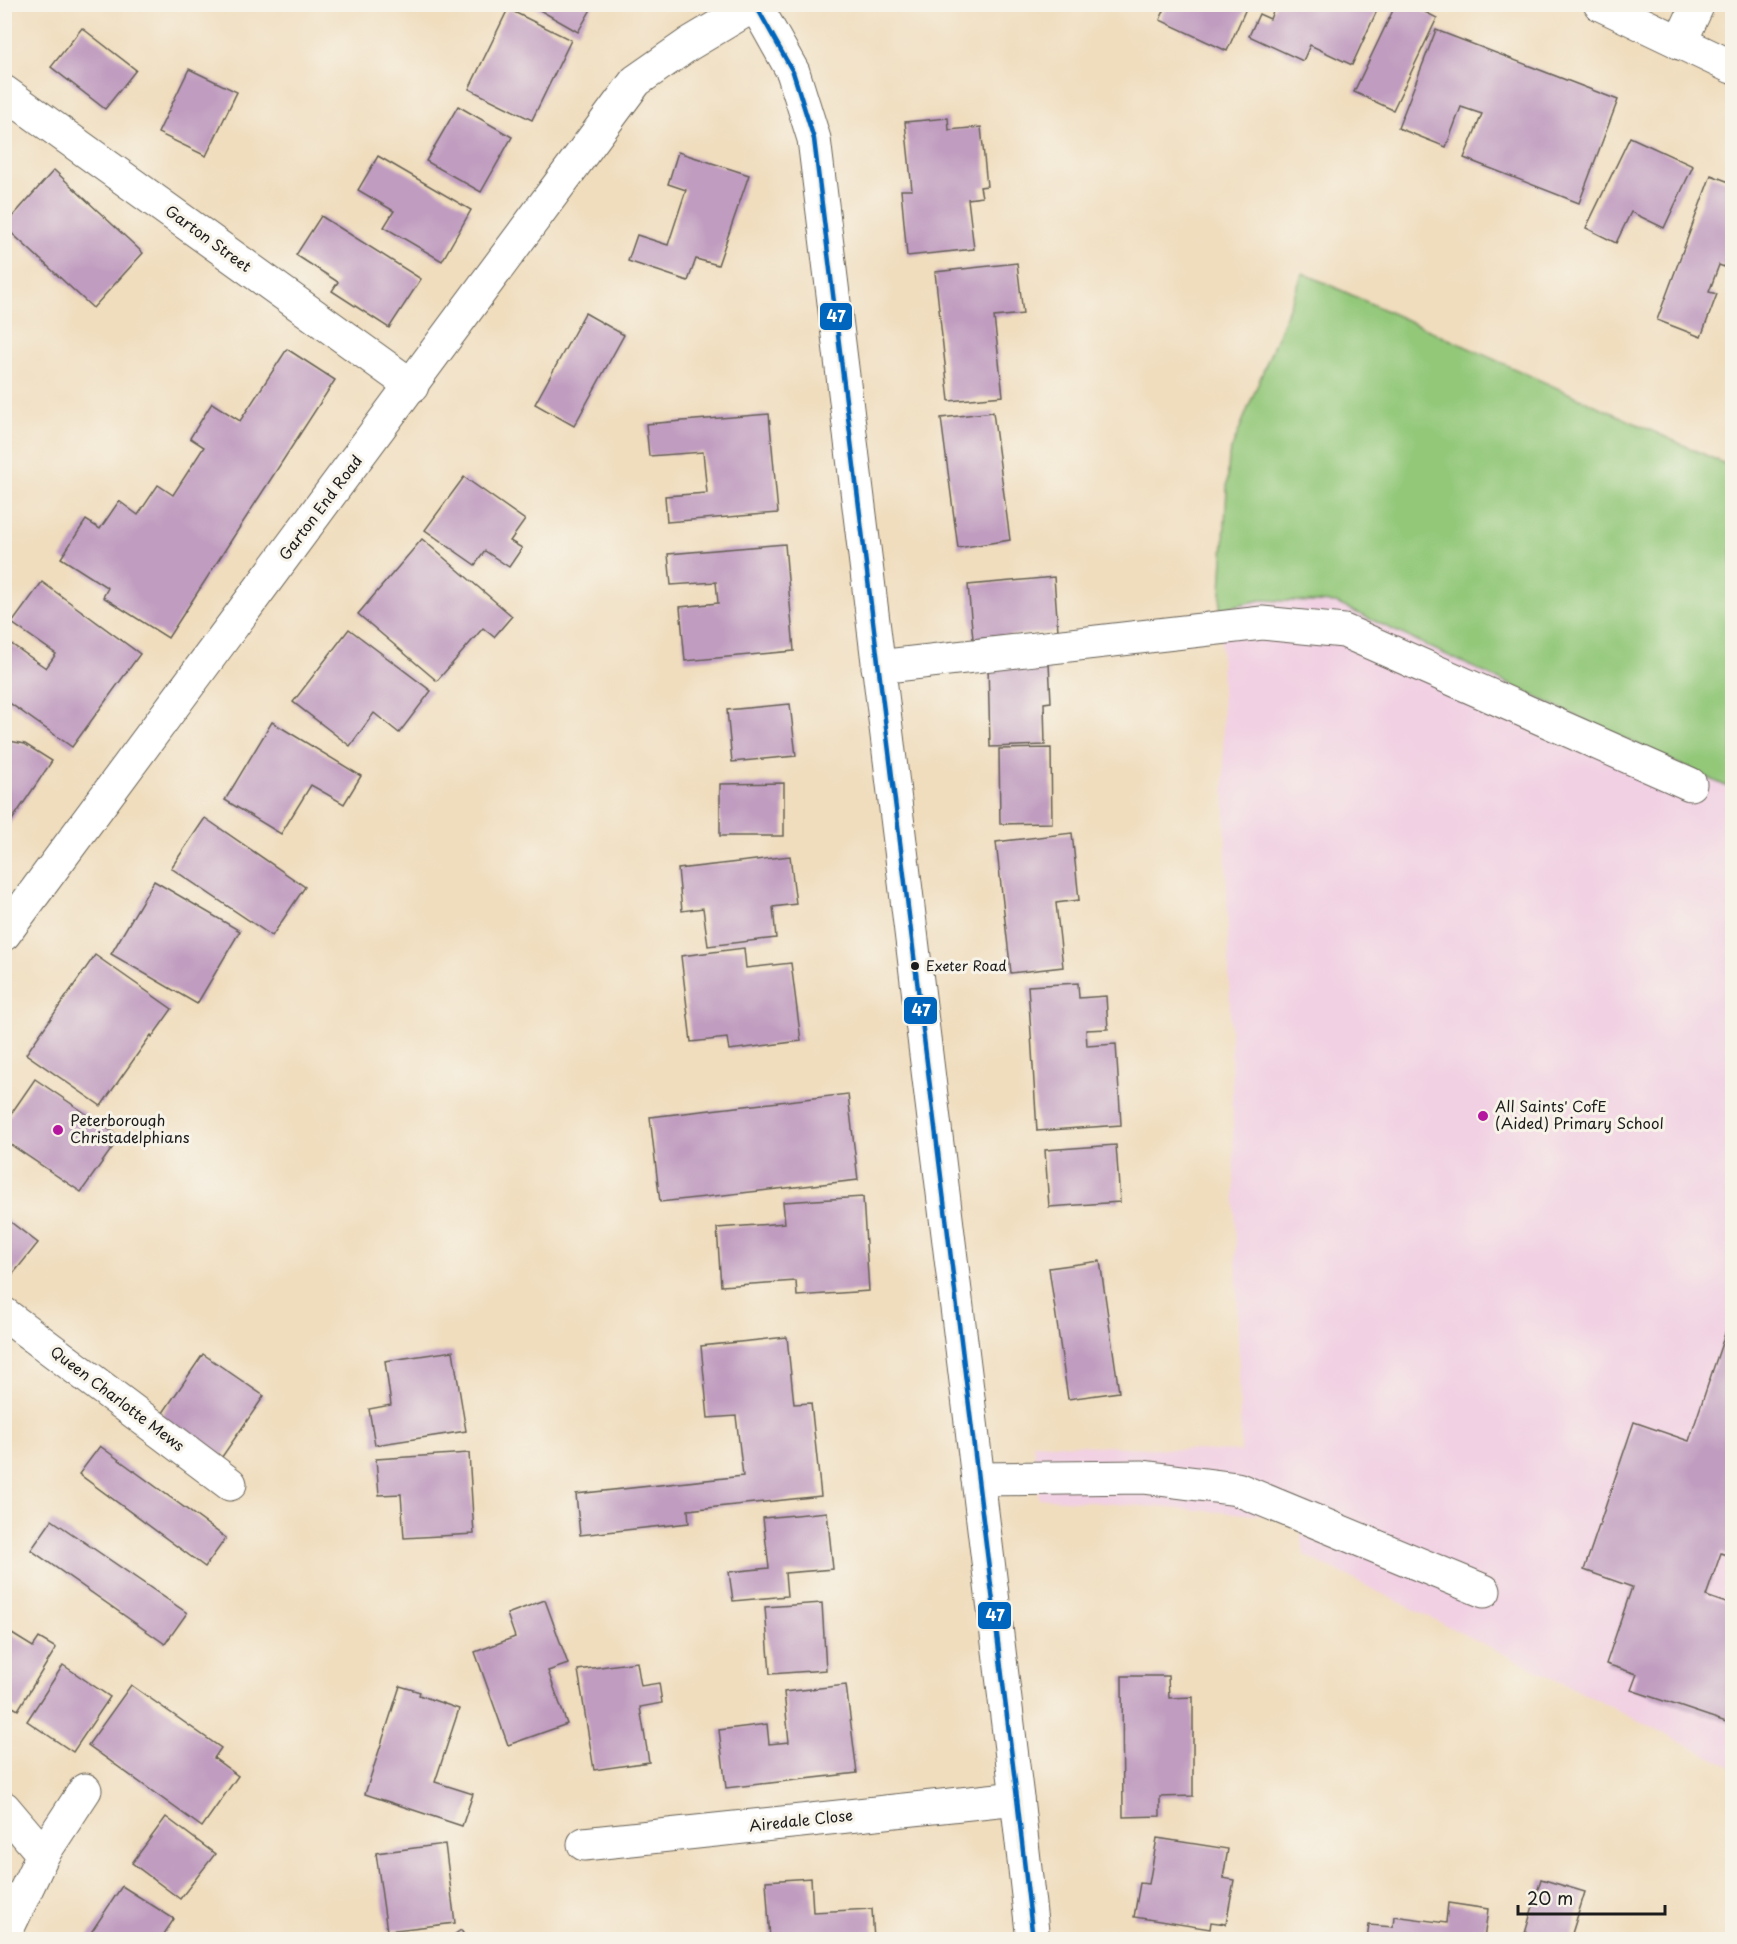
<svg xmlns="http://www.w3.org/2000/svg" width="1737" height="1944" font-family="'Playpen Sans',sans-serif">
  <rect width="100%" height="100%" fill="#f7f3e8"/>
  <filter id="ink" filterUnits="userSpaceOnUse"><feTurbulence type="fractalNoise" baseFrequency=".0167" numOctaves="2"/><feDisplacementMap in="SourceGraphic" scale="12" xChannelSelector="R" yChannelSelector="G"/><feConvolveMatrix kernelMatrix="1 2 1 2 8 2 1 2 1" color-interpolation-filters="sRGB"/></filter>
  <filter id="wash" filterUnits="userSpaceOnUse"><feTurbulence type="fractalNoise" baseFrequency=".008" numOctaves="4" result="noise"/><feDisplacementMap in="SourceGraphic" scale="24" xChannelSelector="R" yChannelSelector="G"/><feGaussianBlur stdDeviation="1.35" result="paint"/><feColorMatrix in="noise" values="0 0 0 0 0 0 0 0 0 0 0 0 0 0 0 0 0 1.4 0 .05"/><feComposite in="paint" operator="in"/></filter>
  <g filter="url(#wash)">
    <rect width="100%" height="100%" fill="#f0ddbe"/>
    <path fill="#f1d0e3" d="M 1260,600 L 1336,603 L 1732,789 L 1732,1767 L 1304,1555 L 1299,1518 L 1039,1498 L 1033,1443 L 1241,1452 L 1220,609 Z"/>
    <path fill="#93c879" stroke="#58724a" stroke-width="1.5" d="M 1303,273 L 1732,467 L 1732,789 L 1336,603 L 1261,600 L 1220,609 L 1229,455 Z"/>
    <g id="blocks">
      <g fill="#c09cc0">
        <path d="M 529,4 L 594,4 L 578,32 Z"/>
        <path d="M 970,4 L 985,4 L 982,10 Z"/>
        <path d="M 1167,4 L 1248,4 L 1227,51 L 1160,20 Z"/>
        <path d="M 1276,4 L 1380,4 L 1352,65 L 1310,45 L 1303,61 L 1249,36 L 1259,14 L 1270,19 Z"/>
        <path d="M 1396,4 L 1409,4 L 1437,18 L 1393,110 L 1354,92 Z"/>
        <path d="M 508,9 L 571,40 L 532,120 L 469,89 Z"/>
        <path d="M 82,28 L 136,70 L 105,109 L 51,67 Z"/>
        <path d="M 1436,30 L 1618,100 L 1579,203 L 1464,158 L 1482,114 L 1461,107 L 1446,147 L 1398,128 Z"/>
        <path d="M 189,69 L 237,92 L 206,156 L 158,133 Z"/>
        <path d="M 458,106 L 512,137 L 481,192 L 426,161 Z"/>
        <path d="M 948,118 L 949,130 L 981,127 L 987,186 L 980,187 L 982,197 L 968,199 L 974,249 L 907,256 L 901,190 L 912,190 L 905,122 Z"/>
        <path d="M 1630,137 L 1693,166 L 1664,228 L 1631,212 L 1616,243 L 1586,228 Z"/>
        <path d="M 678,152 L 749,175 L 718,265 L 696,259 L 688,281 L 628,261 L 637,235 L 668,245 L 686,190 L 668,184 Z"/>
        <path d="M 378,156 L 471,210 L 442,261 L 384,227 L 394,211 L 358,190 Z"/>
        <path d="M 54,170 L 143,253 L 93,308 L 4,226 Z"/>
        <path d="M 1711,175 L 1732,183 L 1732,270 L 1719,265 L 1709,292 L 1717,294 L 1701,337 L 1657,320 Z"/>
        <path d="M 321,216 L 421,279 L 389,328 L 332,291 L 338,282 L 296,255 Z"/>
        <path d="M 1017,263 L 1023,314 L 994,317 L 1003,396 L 949,401 L 935,272 Z"/>
        <path d="M 585,313 L 624,335 L 574,426 L 535,404 Z"/>
        <path d="M 287,349 L 335,380 L 168,638 L 103,597 L 108,588 L 61,558 L 86,520 L 100,529 L 119,501 L 138,515 L 158,485 L 173,495 L 204,447 L 190,438 L 212,403 L 240,421 Z"/>
        <path d="M 993,412 L 1010,540 L 958,548 L 941,418 Z"/>
        <path d="M 769,414 L 778,513 L 667,522 L 665,496 L 707,493 L 703,452 L 649,456 L 646,424 Z"/>
        <path d="M 464,477 L 525,520 L 510,541 L 522,548 L 509,567 L 485,551 L 475,565 L 425,530 Z"/>
        <path d="M 422,539 L 512,616 L 494,637 L 483,628 L 437,681 L 358,614 Z"/>
        <path d="M 785,544 L 794,651 L 685,661 L 680,607 L 718,603 L 716,582 L 671,585 L 668,554 Z"/>
        <path d="M 1054,577 L 1058,631 L 973,639 L 968,585 Z"/>
        <path d="M 42,582 L 140,654 L 72,747 L 4,699 L 4,639 L 46,668 L 56,654 L 12,623 Z"/>
        <path d="M 349,629 L 431,691 L 399,733 L 374,713 L 350,746 L 293,702 Z"/>
        <path d="M 1049,663 L 1051,702 L 1044,703 L 1045,745 L 990,747 L 988,664 Z"/>
        <path d="M 790,704 L 796,756 L 732,762 L 727,710 Z"/>
        <path d="M 272,722 L 361,776 L 344,804 L 311,785 L 281,834 L 225,800 Z"/>
        <path d="M 4,740 L 25,744 L 52,761 L 4,832 Z"/>
        <path d="M 1051,748 L 1052,823 L 1000,824 L 999,749 Z"/>
        <path d="M 784,783 L 784,836 L 720,836 L 720,784 Z"/>
        <path d="M 205,818 L 305,887 L 272,936 L 171,868 Z"/>
        <path d="M 1072,833 L 1079,900 L 1056,903 L 1063,967 L 1011,973 L 996,842 Z"/>
        <path d="M 790,856 L 796,904 L 773,907 L 776,938 L 708,946 L 703,908 L 682,911 L 678,869 Z"/>
        <path d="M 154,881 L 240,931 L 197,1004 L 111,954 Z"/>
        <path d="M 744,948 L 746,968 L 791,963 L 801,1041 L 729,1050 L 727,1038 L 691,1042 L 681,956 Z"/>
        <path d="M 95,955 L 172,1009 L 152,1037 L 151,1035 L 101,1106 L 26,1054 Z"/>
        <path d="M 1078,983 L 1079,998 L 1106,996 L 1108,1029 L 1086,1030 L 1087,1046 L 1116,1044 L 1121,1125 L 1037,1131 L 1028,986 Z"/>
        <path d="M 35,1079 L 120,1137 L 81,1192 L 4,1140 L 4,1124 Z"/>
        <path d="M 848,1094 L 858,1180 L 660,1202 L 650,1117 Z"/>
        <path d="M 1116,1145 L 1120,1202 L 1049,1207 L 1045,1150 Z"/>
        <path d="M 863,1197 L 869,1291 L 797,1296 L 796,1281 L 721,1286 L 717,1228 L 785,1223 L 783,1202 Z"/>
        <path d="M 4,1217 L 38,1243 L 4,1285 Z"/>
        <path d="M 1100,1261 L 1119,1392 L 1068,1399 L 1049,1268 Z"/>
        <path d="M 1732,1313 L 1732,1557 L 1721,1553 L 1706,1596 L 1732,1605 L 1732,1724 L 1631,1690 L 1637,1674 L 1606,1664 L 1632,1587 L 1584,1570 L 1634,1422 L 1689,1441 Z"/>
        <path d="M 787,1337 L 794,1404 L 811,1403 L 821,1496 L 688,1510 L 689,1523 L 580,1535 L 576,1494 L 743,1476 L 736,1416 L 708,1418 L 701,1346 Z"/>
        <path d="M 453,1351 L 466,1431 L 375,1445 L 369,1409 L 391,1405 L 385,1361 Z"/>
        <path d="M 203,1354 L 264,1396 L 215,1467 L 154,1426 Z"/>
        <path d="M 100,1446 L 226,1538 L 205,1567 L 79,1474 Z"/>
        <path d="M 469,1453 L 474,1534 L 404,1538 L 401,1494 L 379,1495 L 376,1459 Z"/>
        <path d="M 827,1512 L 833,1569 L 785,1573 L 787,1596 L 733,1601 L 729,1572 L 769,1568 L 763,1518 Z"/>
        <path d="M 52,1520 L 187,1613 L 165,1644 L 31,1550 Z"/>
        <path d="M 545,1600 L 568,1664 L 548,1671 L 567,1724 L 508,1745 L 475,1652 L 515,1637 L 507,1614 Z"/>
        <path d="M 822,1603 L 826,1670 L 770,1674 L 765,1607 Z"/>
        <path d="M 4,1629 L 33,1647 L 39,1638 L 56,1648 L 18,1710 L 4,1702 Z"/>
        <path d="M 637,1662 L 641,1686 L 659,1683 L 662,1703 L 640,1707 L 649,1762 L 594,1770 L 578,1670 Z"/>
        <path d="M 63,1665 L 110,1697 L 73,1752 L 27,1721 Z"/>
        <path d="M 1122,1676 L 1168,1676 L 1169,1698 L 1193,1697 L 1193,1796 L 1160,1797 L 1160,1816 L 1123,1817 Z"/>
        <path d="M 131,1685 L 221,1748 L 214,1758 L 238,1776 L 202,1827 L 88,1745 Z"/>
        <path d="M 846,1685 L 857,1773 L 726,1788 L 719,1730 L 767,1724 L 769,1744 L 789,1742 L 784,1692 Z"/>
        <path d="M 400,1686 L 420,1692 L 419,1695 L 459,1709 L 435,1782 L 473,1794 L 462,1826 L 365,1794 Z"/>
        <path d="M 166,1817 L 215,1854 L 180,1899 L 132,1863 Z"/>
        <path d="M 1157,1838 L 1228,1849 L 1223,1878 L 1234,1880 L 1226,1924 L 1211,1922 L 1210,1929 L 1134,1917 L 1140,1883 L 1149,1884 Z"/>
        <path d="M 445,1844 L 455,1923 L 387,1931 L 376,1853 Z"/>
        <path d="M 811,1878 L 813,1912 L 872,1909 L 874,1940 L 770,1940 L 766,1881 Z"/>
        <path d="M 1541,1879 L 1585,1892 L 1570,1940 L 1523,1940 Z"/>
        <path d="M 122,1886 L 174,1919 L 160,1940 L 86,1940 Z"/>
        <path d="M 1448,1903 L 1488,1909 L 1484,1940 L 1367,1940 L 1369,1925 L 1393,1927 L 1394,1916 L 1446,1923 Z"/>
        <path d="M 461,1930 L 467,1940 L 446,1940 Z"/>
        <path d="M 1156,1934 L 1185,1938 L 1185,1940 L 1155,1940 Z"/>
      </g>
    </g>
  </g>
  <g filter="url(#ink)">
    <use href="#blocks" fill-opacity="0" stroke="#666055" stroke-width="1.5"/>
    <g fill="none" stroke-linecap="round" stroke-linejoin="round">
      <defs>
        <g id="minor">
          <path d="M 755,4 L 793,72 L 814,139 L 1017,1798 L 1033,1940"/>
          <path d="M 1600,4 L 1732,67"/>
          <path d="M 1680,43 L 1698,4"/>
          <path d="M 4,92 L 412,386"/>
          <path d="M 878,667 L 1262,623 L 1344,631 L 1690,784"/>
          <path d="M 4,934 L 636,81 L 689,44 L 756,4"/>
          <path d="M 4,1314 L 230,1484"/>
          <path d="M 978,1479 L 1143,1477 L 1237,1489 L 1484,1591"/>
          <path d="M 4,1808 L 43,1854 L 4,1936"/>
          <path d="M 584,1844 L 1017,1798"/>
          <path d="M 43,1854 L 85,1790"/>
        </g>
      </defs>
      <use href="#minor" stroke="#666055" stroke-width="35"/>
      <use href="#minor" stroke="#fff" stroke-width="33"/>
      <defs>
        <path id="bus-1" d="M 755,4 L 793,72 L 814,139 L 1017,1798 L 1033,1940"/>
      </defs>
      <use href="#bus-1" stroke="#f7f3e8" stroke-width="9"/>
      <use href="#bus-1" stroke="#0065bd" stroke-width="4.5"/>
    </g>
  </g>
  <circle fill="#1c1c1c" stroke="#f7f3e8" stroke-width="2" cx="915" cy="966" r="5"/>
  <g fill="#b5179e" stroke="#f7f3e8" stroke-width="2">
    <circle cx="1483" cy="1116" r="6"/>
    <circle cx="58" cy="1130" r="6"/>
  </g>
  <g text-anchor="middle" stroke-width="6" stroke-linejoin="round" paint-order="stroke">
    <g font-size="14" fill="#1c1c1c" stroke="#f7f3e8" text-anchor="start">
      <text x="926" y="971">Exeter Road</text>
    </g>
    <g font-size="15" fill="#1c1c1c" stroke="#f7f3e8">
      <text transform="translate(208 239) rotate(36)" y="5">Garton Street</text>
      <text transform="translate(321 508) rotate(-53)" y="5">Garton End Road</text>
      <text transform="translate(117 1399) rotate(37)" y="5">Queen Charlotte Mews</text>
      <text transform="translate(801 1821) rotate(-6)" y="5">Airedale Close</text>
    </g>
    <g font-size="15" fill="#1c1c1c" stroke="#f7f3e8" text-anchor="start">
      <text x="1495" y="1112">All Saints' CofE<tspan x="1495" dy="17">(Aided) Primary School</tspan></text>
      <text x="70" y="1126">Peterborough<tspan x="70" dy="17">Christadelphians</tspan></text>
    </g>
  </g>
  <g stroke="#f7f3e8" stroke-width="2">
    <rect x="819" y="302" width="34" height="29" rx="6" fill="#0065bd"/>
    <rect x="903" y="996" width="35" height="29" rx="6" fill="#0065bd"/>
    <rect x="977" y="1601" width="35" height="29" rx="6" fill="#0065bd"/>
  </g>
  <g font-size="16" text-anchor="middle" font-weight="bold" fill="#fff">
    <text x="836" y="322">47</text>
    <text x="921" y="1016">47</text>
    <text x="995" y="1621">47</text>
  </g>
  <rect width="1737" height="1944" fill="none" stroke="#f7f3e8" stroke-width="24"/>
  <path d="M1518 1905v9h147v-9" fill="none" stroke="#1c1c1c" stroke-width="3"/>
  <text x="1527" y="1905" font-size="18" fill="#1c1c1c" stroke="#f7f3e8" stroke-width="4.5" paint-order="stroke">20 m</text>
</svg>
